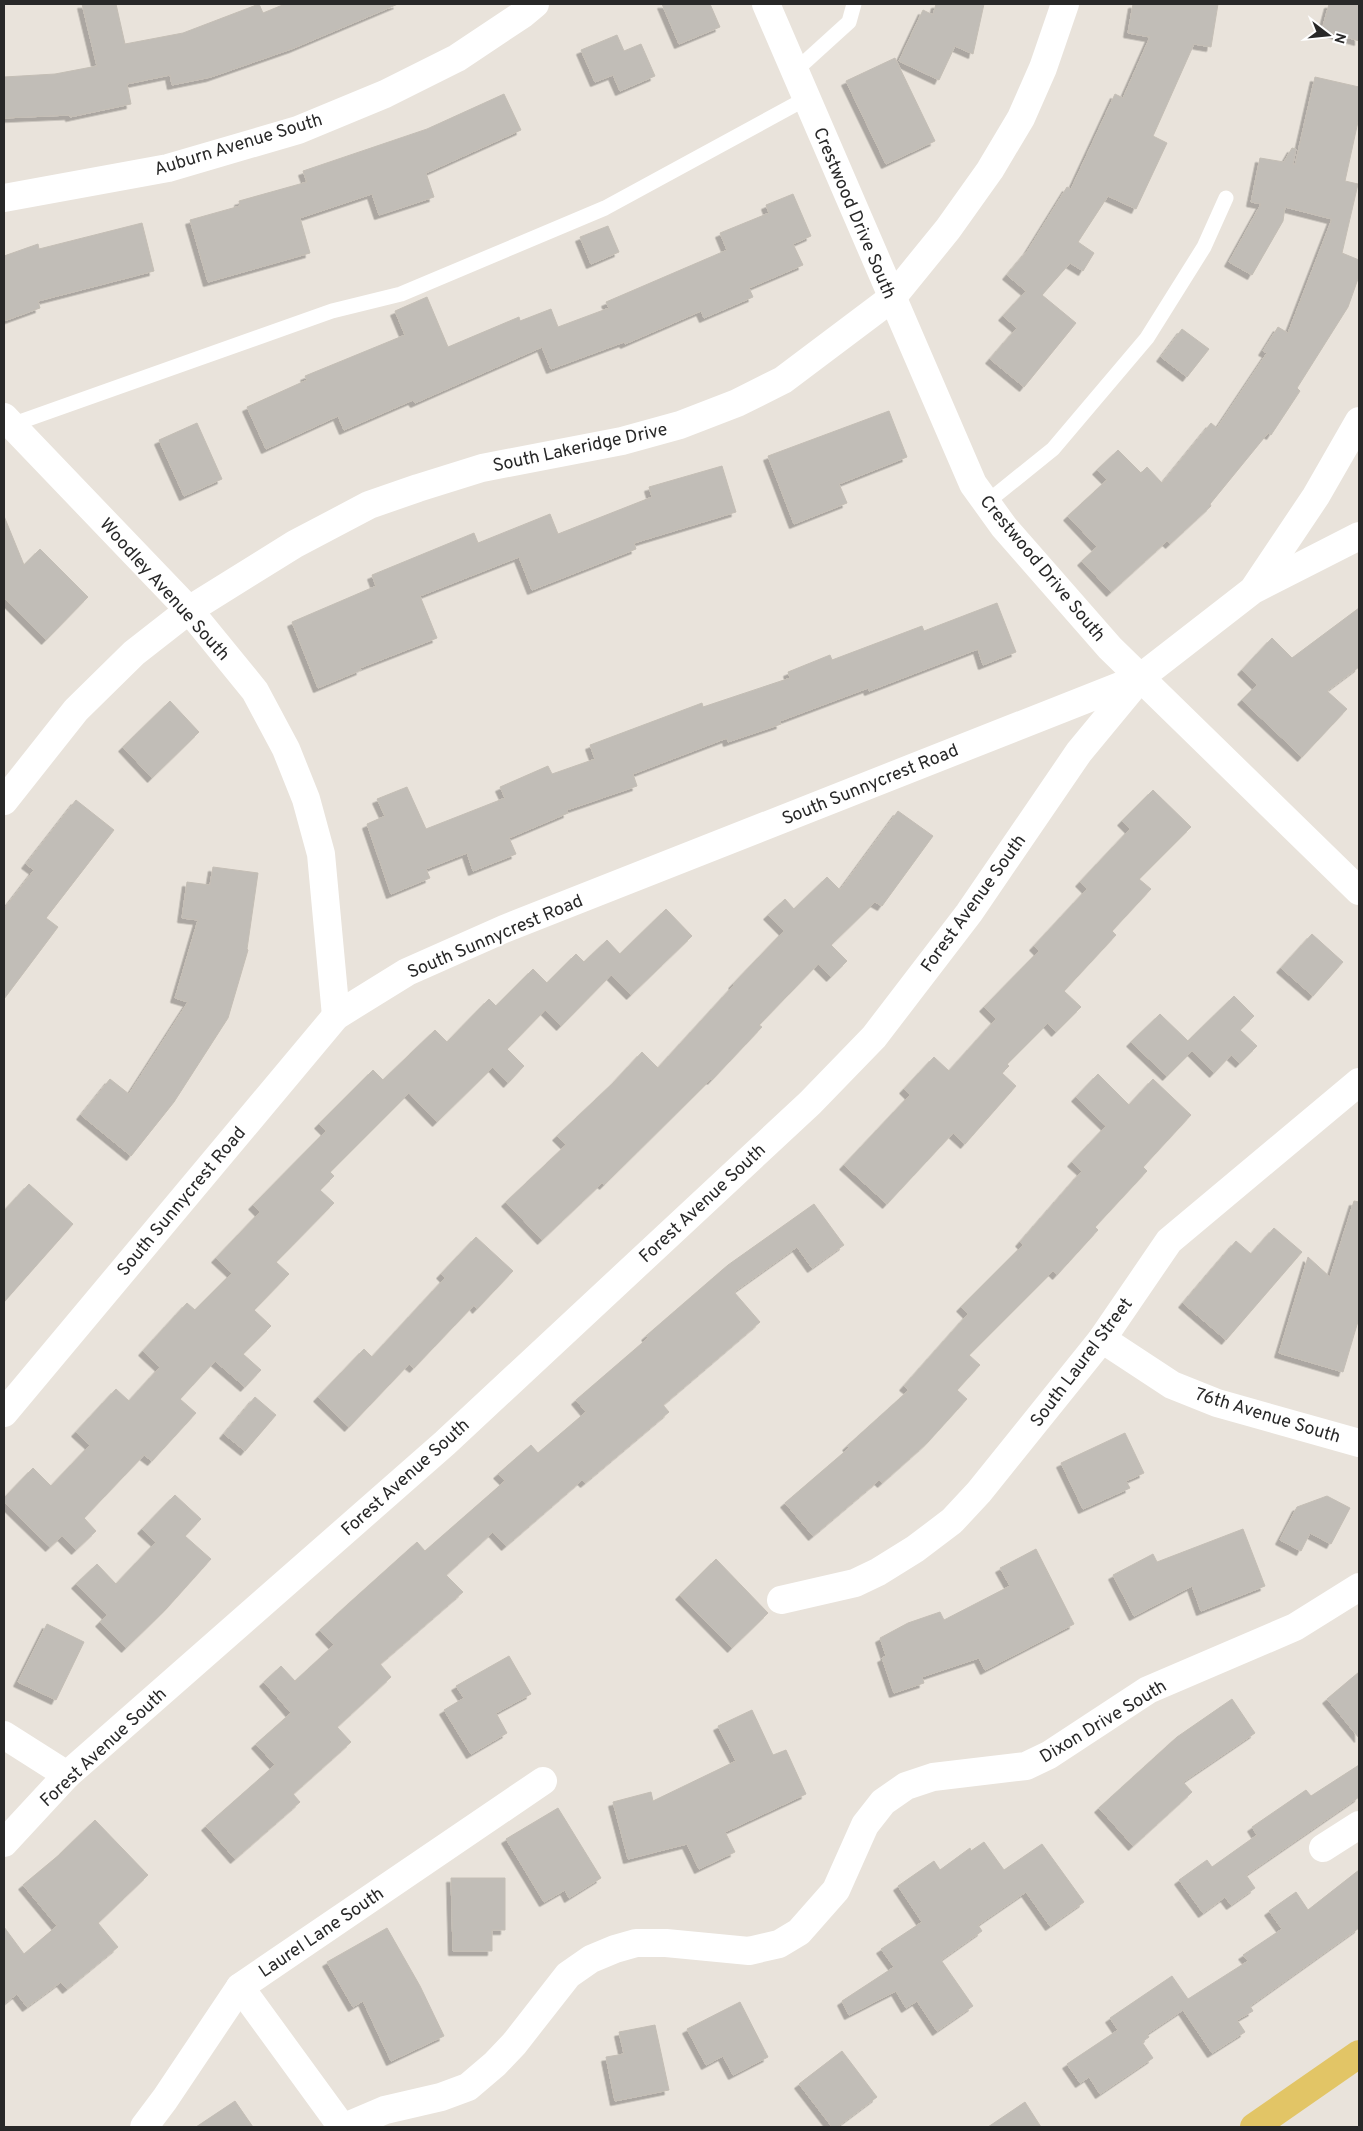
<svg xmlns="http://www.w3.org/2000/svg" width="1363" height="2131" font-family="Overpass,sans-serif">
  <defs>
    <filter id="shadow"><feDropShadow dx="-4.5" dy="4.5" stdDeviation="0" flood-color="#0004"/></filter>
  </defs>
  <rect width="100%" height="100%" fill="#e9e3db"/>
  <g fill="#c1bdb7" stroke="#c4beb5" filter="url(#shadow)">
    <path d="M 82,4 L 116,4 L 125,44 L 183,33 L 259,4 L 263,13 L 285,4 L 398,4 L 294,48 L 211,77 L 172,85 L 170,75 L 127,84 L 131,104 L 70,117 L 70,115 L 4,118 L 4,77 L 55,74 L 97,66 Z"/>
    <path d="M 662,4 L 710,4 L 720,27 L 679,44 Z"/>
    <path d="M 936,4 L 984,4 L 973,54 L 955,46 L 939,80 L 899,61 L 923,10 L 933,15 Z"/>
    <path d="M 1133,4 L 1218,4 L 1211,47 L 1194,44 L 1153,136 L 1167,143 L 1136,209 L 1108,196 L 1078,242 L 1094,253 L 1083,271 L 1070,263 L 1042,295 L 1076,323 L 1024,387 L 990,359 L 1017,328 L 1003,316 L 1026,291 L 1007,275 L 1028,250 L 1067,187 L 1071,189 L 1115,94 L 1123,98 L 1150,37 L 1128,33 Z"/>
    <path d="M 1329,4 L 1359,4 L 1359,41 L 1322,30 Z"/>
    <path d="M 617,35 L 624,51 L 641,44 L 655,76 L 620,91 L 613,75 L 595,82 L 581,50 Z"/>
    <path d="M 895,58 L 935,141 L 886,164 L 846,81 Z"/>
    <path d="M 1315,77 L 1359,87 L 1359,117 L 1345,181 L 1358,184 L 1342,253 L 1359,260 L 1359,276 L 1348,307 L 1297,388 L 1300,391 L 1271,435 L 1268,433 L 1210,504 L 1211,506 L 1170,544 L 1167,541 L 1111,592 L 1082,561 L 1097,547 L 1068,516 L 1107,480 L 1097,470 L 1118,450 L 1141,473 L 1147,467 L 1162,483 L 1211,423 L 1217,428 L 1267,353 L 1263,351 L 1278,327 L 1288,333 L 1332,219 L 1285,207 L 1283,221 L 1252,275 L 1229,262 L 1261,204 L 1251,202 L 1260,158 L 1284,162 L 1292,148 L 1296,149 L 1293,164 L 1295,165 Z"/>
    <path d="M 504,94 L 521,130 L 426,173 L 434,197 L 379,215 L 372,194 L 300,218 L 310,253 L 208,282 L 190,220 L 240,206 L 239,201 L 307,182 L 303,171 L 427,129 Z"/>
    <path d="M 793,194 L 811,236 L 793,244 L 803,265 L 749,288 L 753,297 L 704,318 L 701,311 L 625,344 L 624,342 L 551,369 L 542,347 L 415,403 L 413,400 L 344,430 L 338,416 L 266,449 L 247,407 L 307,380 L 305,376 L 405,335 L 395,311 L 427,297 L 448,347 L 519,317 L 520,321 L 551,309 L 558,327 L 609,308 L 606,302 L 727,250 L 720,233 L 769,213 L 766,205 Z"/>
    <path d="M 142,223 L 154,271 L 38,301 L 40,308 L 4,321 L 4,256 L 38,244 L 39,249 Z"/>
    <path d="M 608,226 L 619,252 L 591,264 L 580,237 Z"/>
    <path d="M 1182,329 L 1209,349 L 1187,377 L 1161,357 Z"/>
    <path d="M 889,411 L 907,457 L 839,484 L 847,503 L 794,524 L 768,456 Z"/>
    <path d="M 197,423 L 222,479 L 184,496 L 159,440 Z"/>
    <path d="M 722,466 L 736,512 L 634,543 L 636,549 L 532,590 L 519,557 L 420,596 L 437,638 L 360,668 L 361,670 L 318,688 L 292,622 L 376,586 L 372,575 L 474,533 L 478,543 L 550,514 L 558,534 L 652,497 L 649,487 Z"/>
    <path d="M 4,516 L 24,565 L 40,549 L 88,597 L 46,640 L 4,598 Z"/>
    <path d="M 997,603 L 1016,652 L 983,665 L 978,649 L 869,691 L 868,688 L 780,721 L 781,724 L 728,742 L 727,738 L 633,774 L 637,786 L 567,810 L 568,813 L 509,838 L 516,854 L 473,871 L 467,853 L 426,869 L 430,878 L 391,894 L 367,824 L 385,816 L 377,799 L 407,787 L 426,829 L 505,798 L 500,787 L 548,766 L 552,774 L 595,759 L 590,745 L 702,703 L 703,707 L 790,678 L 788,672 L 830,655 L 832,660 L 922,626 L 924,631 Z"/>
    <path d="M 1359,608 L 1359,667 L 1327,691 L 1347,709 L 1302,757 L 1242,700 L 1257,685 L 1242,670 L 1272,638 L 1292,658 Z"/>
    <path d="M 170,701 L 199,732 L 152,778 L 123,747 Z"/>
    <path d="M 1153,790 L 1191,827 L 1139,879 L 1151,889 L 1112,931 L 1116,935 L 1064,991 L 1081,1007 L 1056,1032 L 1048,1023 L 1007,1064 L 1009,1066 L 1002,1073 L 1016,1086 L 965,1144 L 953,1133 L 887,1204 L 844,1165 L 910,1095 L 904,1089 L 934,1057 L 949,1071 L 996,1019 L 984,1007 L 1039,951 L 1034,946 L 1087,889 L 1080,882 L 1130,829 L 1122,821 Z"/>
    <path d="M 76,800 L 114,830 L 46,918 L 58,927 L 4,999 L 4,909 L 34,870 L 26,864 Z"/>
    <path d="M 898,811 L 933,836 L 882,906 L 875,902 L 831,945 L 847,961 L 831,977 L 818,964 L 759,1025 L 762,1027 L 712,1080 L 711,1079 L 604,1185 L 602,1183 L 542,1240 L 506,1202 L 566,1145 L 557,1136 L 614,1082 L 642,1052 L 658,1068 L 734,985 L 733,984 L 784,931 L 768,915 L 785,899 L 794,909 L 827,877 L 840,890 Z"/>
    <path d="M 213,867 L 258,873 L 247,949 L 248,950 L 228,1018 L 174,1102 L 131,1156 L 81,1115 L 110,1079 L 129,1094 L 188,1002 L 175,998 L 198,920 L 182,918 L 187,882 L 210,885 Z"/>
    <path d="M 666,909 L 692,936 L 631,995 L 611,975 L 561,1026 L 545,1010 L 507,1049 L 524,1066 L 508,1083 L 493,1067 L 437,1122 L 409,1093 L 330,1172 L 334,1176 L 320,1190 L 334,1203 L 276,1262 L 289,1274 L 254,1310 L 271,1326 L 243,1354 L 261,1370 L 245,1387 L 215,1361 L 180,1399 L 196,1413 L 152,1461 L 144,1455 L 84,1518 L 96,1531 L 76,1550 L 62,1536 L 50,1547 L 4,1502 L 4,1498 L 33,1468 L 51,1486 L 90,1445 L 76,1432 L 116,1389 L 129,1401 L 160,1367 L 143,1351 L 187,1303 L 195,1310 L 232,1273 L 216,1258 L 260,1212 L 253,1205 L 326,1131 L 319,1124 L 373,1070 L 383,1080 L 435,1030 L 447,1042 L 489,999 L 496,1006 L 533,969 L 547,983 L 576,954 L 584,962 L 607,940 L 620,954 Z"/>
    <path d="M 1312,934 L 1343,962 L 1313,996 L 1281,968 Z"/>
    <path d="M 1234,996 L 1254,1016 L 1240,1030 L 1257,1046 L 1240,1063 L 1231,1055 L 1214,1073 L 1192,1051 L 1167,1076 L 1131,1042 L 1160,1014 L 1188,1041 Z"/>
    <path d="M 1098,1074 L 1129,1105 L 1153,1079 L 1191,1115 L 1143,1167 L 1147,1171 L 1095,1227 L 1098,1230 L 1057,1275 L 1053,1271 L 969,1355 L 980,1365 L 957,1390 L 967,1399 L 928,1442 L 882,1483 L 879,1480 L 813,1536 L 785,1503 L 849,1448 L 847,1446 L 909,1390 L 904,1386 L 968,1314 L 961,1307 L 1023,1245 L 1020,1242 L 1082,1171 L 1072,1162 L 1106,1126 L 1076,1097 Z"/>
    <path d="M 29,1184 L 73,1224 L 4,1302 L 4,1211 Z"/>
    <path d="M 1354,1201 L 1359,1202 L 1359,1318 L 1343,1372 L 1279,1353 L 1308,1257 L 1330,1277 Z"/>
    <path d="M 814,1204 L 844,1245 L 812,1268 L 797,1247 L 734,1292 L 760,1322 L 663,1405 L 669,1412 L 585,1483 L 582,1480 L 506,1546 L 493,1532 L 446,1575 L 463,1592 L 380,1664 L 391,1677 L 337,1727 L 351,1742 L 293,1794 L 300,1802 L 235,1859 L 206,1826 L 275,1765 L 256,1744 L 291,1713 L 264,1682 L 281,1666 L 295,1681 L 334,1645 L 320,1630 L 347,1605 L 417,1542 L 425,1551 L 505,1481 L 498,1474 L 531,1445 L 538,1453 L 586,1412 L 576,1400 L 648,1338 L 646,1336 L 728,1265 Z"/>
    <path d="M 1274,1228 L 1302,1252 L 1226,1340 L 1183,1303 L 1236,1241 L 1251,1254 Z"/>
    <path d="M 476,1237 L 513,1271 L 477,1309 L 474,1305 L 414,1368 L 409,1364 L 349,1427 L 318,1397 L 364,1349 L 372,1357 L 445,1278 L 441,1274 Z"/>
    <path d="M 255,1397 L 276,1415 L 245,1451 L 224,1434 Z"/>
    <path d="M 1125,1433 L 1144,1473 L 1126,1481 L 1130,1488 L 1083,1509 L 1061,1463 Z"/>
    <path d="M 175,1495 L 201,1519 L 185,1536 L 211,1559 L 167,1608 L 126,1648 L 100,1622 L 107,1615 L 76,1584 L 97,1564 L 116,1584 L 156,1542 L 142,1529 Z"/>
    <path d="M 1327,1496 L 1350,1508 L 1331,1544 L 1310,1533 L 1301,1551 L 1280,1540 L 1297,1507 Z"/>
    <path d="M 1243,1529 L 1265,1586 L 1201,1611 L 1192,1586 L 1134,1616 L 1113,1575 L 1153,1554 L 1157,1562 Z"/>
    <path d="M 1036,1549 L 1074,1624 L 985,1670 L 979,1658 L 922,1677 L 924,1683 L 894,1693 L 882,1658 L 886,1656 L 880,1638 L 908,1623 L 940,1612 L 944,1620 L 1010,1586 L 1000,1568 Z"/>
    <path d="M 716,1559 L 768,1613 L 732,1648 L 680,1595 Z"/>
    <path d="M 47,1624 L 84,1642 L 56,1700 L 18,1682 Z"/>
    <path d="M 509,1656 L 531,1694 L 496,1713 L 507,1733 L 471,1754 L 444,1710 L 464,1698 L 456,1686 Z"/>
    <path d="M 1359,1672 L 1359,1738 L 1327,1699 Z"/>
    <path d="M 1232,1699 L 1255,1733 L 1183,1782 L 1192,1792 L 1133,1846 L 1099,1808 L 1177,1737 Z"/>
    <path d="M 752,1710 L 773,1755 L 786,1750 L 806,1794 L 725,1832 L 735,1852 L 699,1869 L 687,1844 L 628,1859 L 613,1802 L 651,1792 L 653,1801 L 736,1761 L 718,1726 Z"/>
    <path d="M 1359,1765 L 1359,1797 L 1246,1875 L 1255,1888 L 1231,1905 L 1225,1897 L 1203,1913 L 1179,1880 L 1207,1860 L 1212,1867 L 1257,1835 L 1252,1827 L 1306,1790 L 1311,1796 Z"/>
    <path d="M 558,1808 L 601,1878 L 569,1898 L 565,1890 L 544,1902 L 506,1839 Z"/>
    <path d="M 95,1820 L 148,1875 L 98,1923 L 118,1947 L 67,1989 L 61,1982 L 27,2007 L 17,1994 L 4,2004 L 4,1927 L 24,1954 L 57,1926 L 23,1885 L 59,1855 Z"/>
    <path d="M 984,1842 L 1004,1870 L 1042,1844 L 1084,1902 L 1050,1926 L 1026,1892 L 978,1925 L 982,1931 L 941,1960 L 973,2006 L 937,2031 L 917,2001 L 906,2008 L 896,1991 L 849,2015 L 842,2001 L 894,1967 L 881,1949 L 922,1922 L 898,1886 L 934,1861 L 940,1870 L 970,1848 L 971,1851 Z"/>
    <path d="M 1359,1870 L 1359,1928 L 1250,2006 L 1253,2011 L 1237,2020 L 1245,2032 L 1212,2053 L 1183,2010 L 1147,2034 L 1149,2037 L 1142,2042 L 1153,2058 L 1100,2094 L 1089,2077 L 1080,2083 L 1067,2064 L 1118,2030 L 1110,2018 L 1172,1976 L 1188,1999 L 1248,1961 L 1243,1955 L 1282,1929 L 1269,1911 L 1296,1892 L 1308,1910 Z"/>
    <path d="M 451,1878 L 505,1878 L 505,1930 L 492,1930 L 492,1951 L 453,1951 Z"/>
    <path d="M 387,1928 L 420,1986 L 444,2036 L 391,2061 L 363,2001 L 353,2007 L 327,1962 Z"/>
    <path d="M 740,2002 L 768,2057 L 733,2075 L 723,2056 L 706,2065 L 687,2029 Z"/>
    <path d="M 655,2025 L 669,2090 L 615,2101 L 606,2057 L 624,2054 L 619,2032 Z"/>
    <path d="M 842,2051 L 877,2097 L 837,2127 L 832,2127 L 799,2084 Z"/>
    <path d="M 235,2101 L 253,2127 L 196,2127 Z"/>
    <path d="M 1025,2102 L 1041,2127 L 988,2127 Z"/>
  </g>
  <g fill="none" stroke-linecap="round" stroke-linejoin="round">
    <g stroke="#fff" stroke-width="15">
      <path d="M 795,71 L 849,22 L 854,4"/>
      <path d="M 11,425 L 332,311 L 401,294 L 605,208 L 807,98"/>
      <path d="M 986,503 L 1053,449 L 1147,338 L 1204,247 L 1226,198"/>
    </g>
    <g stroke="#fff" stroke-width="28">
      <path d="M 766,4 L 973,484 L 1004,527 L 1110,648 L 1359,891"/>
      <path d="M 4,198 L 168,168 L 298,130 L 385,94 L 457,58 L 523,14 L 535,4"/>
      <path d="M 4,417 L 189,610 L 255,691 L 286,749 L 306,799 L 321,854 L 336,1016"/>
      <path d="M 1255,587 L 1316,496 L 1359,421"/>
      <path d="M 4,801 L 76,710 L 134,653 L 189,610 L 295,544 L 369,505 L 418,488 L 482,468 L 622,441 L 680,425 L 737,403 L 783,380 L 892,298 L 948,229 L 990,170 L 1021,118 L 1043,68 L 1065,4"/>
      <path d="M 1102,1339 L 1172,1385 L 1217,1403 L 1359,1443"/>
      <path d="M 4,1413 L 336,1016 L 407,972 L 504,929 L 1140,678"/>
      <path d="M 781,1600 L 855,1583 L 878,1572 L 915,1549 L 952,1521 L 979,1492 L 1102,1339 L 1169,1241 L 1359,1082"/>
      <path d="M 4,1735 L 67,1775"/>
      <path d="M 4,1843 L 67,1775 L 445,1443 L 810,1103 L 874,1037 L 969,913 L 1079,752 L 1141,677 L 1253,590 L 1359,536"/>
      <path d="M 1323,1848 L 1359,1825"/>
      <path d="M 240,1987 L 342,2127"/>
      <path d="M 144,2127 L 165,2099 L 240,1987 L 543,1781"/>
      <path d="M 345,2127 L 385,2110 L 441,2097 L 468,2087 L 495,2064 L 514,2044 L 568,1975 L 591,1959 L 615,1949 L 636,1943 L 666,1943 L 749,1951 L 779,1944 L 799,1932 L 836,1890 L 865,1825 L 883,1802 L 906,1786 L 933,1777 L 1026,1766 L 1049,1755 L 1148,1690 L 1295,1627 L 1359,1587"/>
    </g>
    <path stroke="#e2c566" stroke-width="28" d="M 1254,2127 L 1359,2054"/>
  </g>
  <g text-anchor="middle" stroke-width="4" stroke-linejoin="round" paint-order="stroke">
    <g font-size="18" fill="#282828" stroke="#fff">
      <text transform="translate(238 144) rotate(-17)" y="6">Auburn Avenue South</text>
      <text transform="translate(855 213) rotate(67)" y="6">Crestwood Drive South</text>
      <text transform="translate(580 447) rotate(-12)" y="6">South Lakeridge Drive</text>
      <text transform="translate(1043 568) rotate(50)" y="6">Crestwood Drive South</text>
      <text transform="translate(165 589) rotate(48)" y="6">Woodley Avenue South</text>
      <text transform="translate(870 784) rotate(-22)" y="6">South Sunnycrest Road</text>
      <text transform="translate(973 903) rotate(-54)" y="6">Forest Avenue South</text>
      <text transform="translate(495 936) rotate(-23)" y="6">South Sunnycrest Road</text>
      <text transform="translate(181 1201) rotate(-50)" y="6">South Sunnycrest Road</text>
      <text transform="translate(702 1203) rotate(-43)" y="6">Forest Avenue South</text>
      <text transform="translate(1081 1362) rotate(-53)" y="6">South Laurel Street</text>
      <text transform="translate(1268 1415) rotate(17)" y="6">76th Avenue South</text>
      <text transform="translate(405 1477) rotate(-42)" y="6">Forest Avenue South</text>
      <text transform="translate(1103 1721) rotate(-31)" y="6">Dixon Drive South</text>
      <text transform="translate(103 1747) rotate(-43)" y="6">Forest Avenue South</text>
      <text transform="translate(321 1932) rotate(-34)" y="6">Laurel Lane South</text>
    </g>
  </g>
  <rect width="1363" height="2131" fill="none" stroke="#282828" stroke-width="10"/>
  <g transform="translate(1328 35) rotate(106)" stroke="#ffffff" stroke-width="4" paint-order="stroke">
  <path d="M0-4L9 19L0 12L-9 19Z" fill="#282828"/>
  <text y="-8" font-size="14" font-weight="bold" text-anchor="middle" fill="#282828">N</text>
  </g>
</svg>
